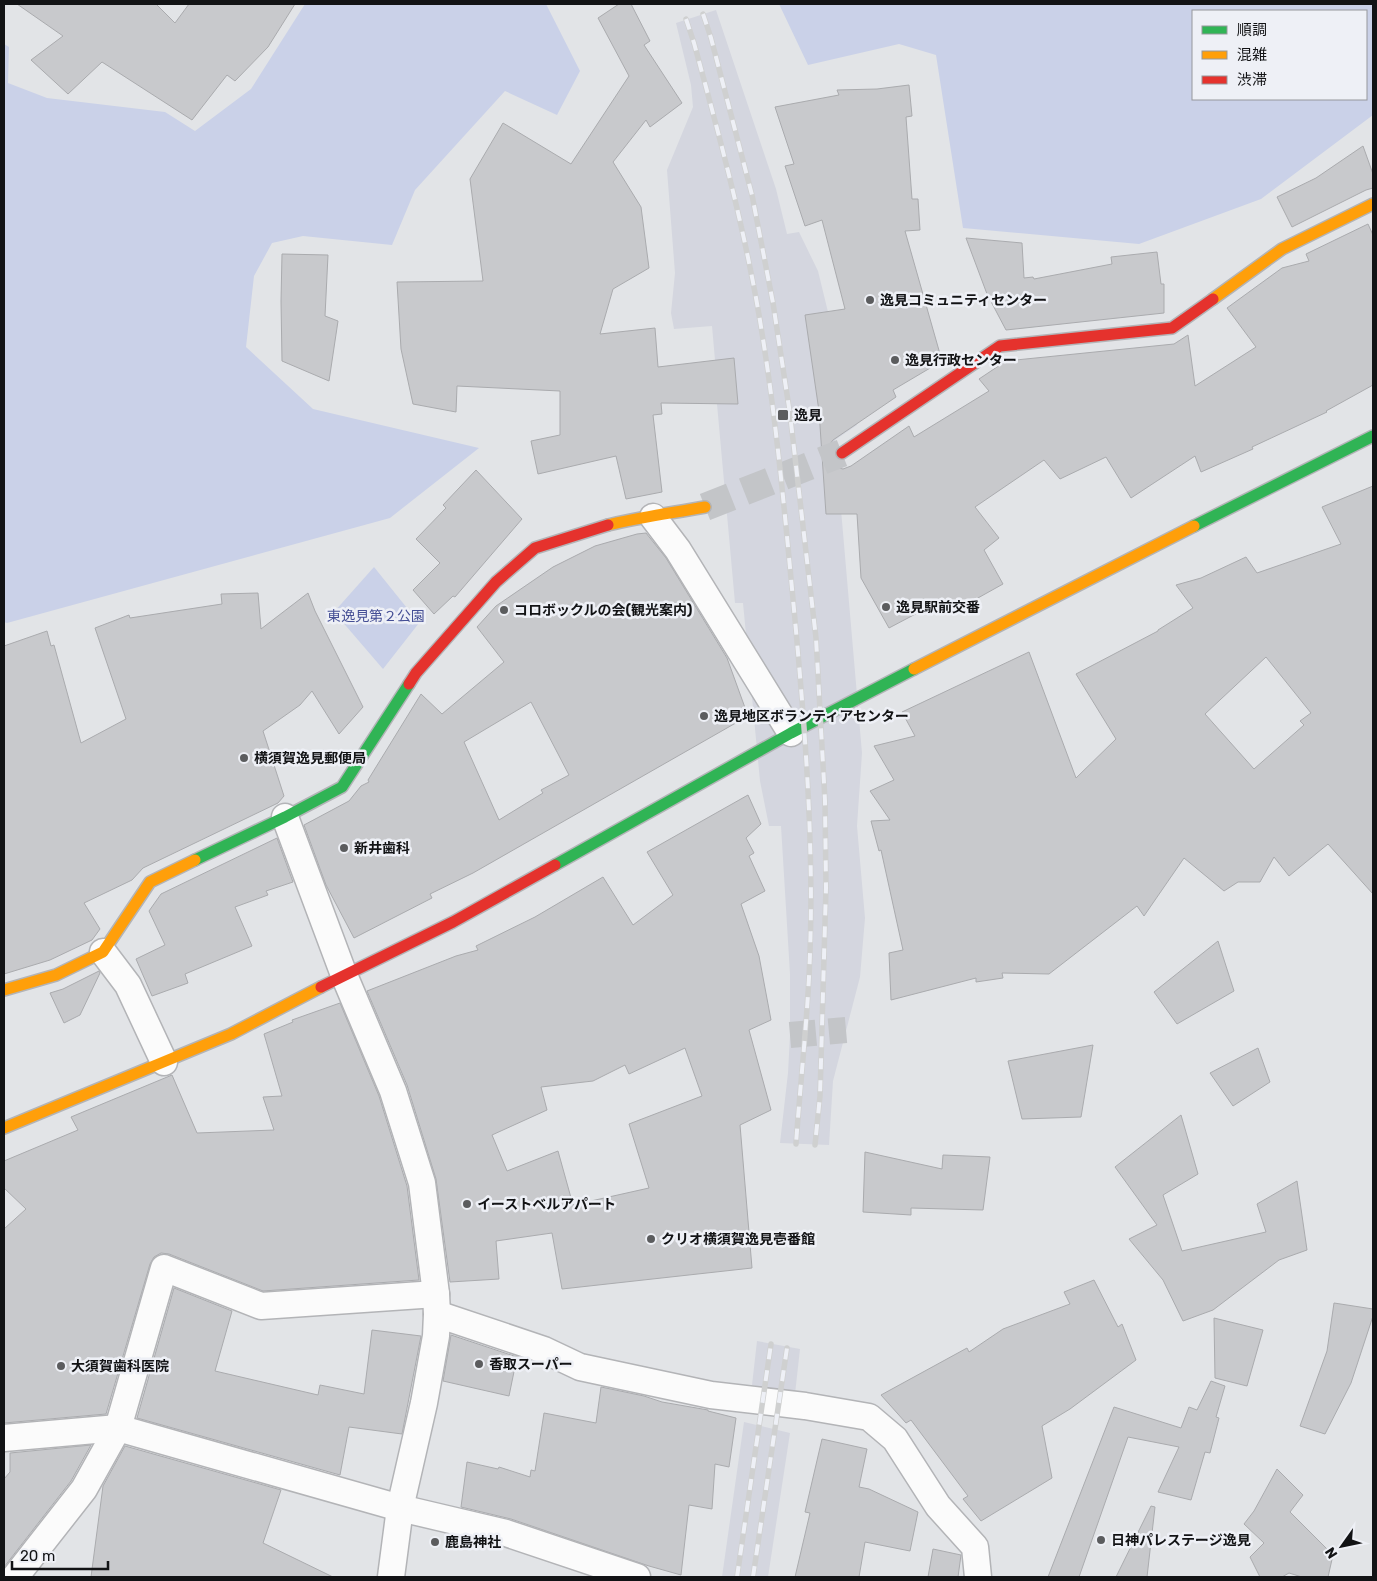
<svg xmlns="http://www.w3.org/2000/svg" width="1377" height="1581" font-family="Rubik,'Noto Sans JP',sans-serif">
  <rect width="100%" height="100%" fill="#e2e4e7"/>
  <g fill="#d4d6df">
    <path d="M 716,10 L 776,189 L 787,234 L 799,232 L 818,271 L 828,312 L 849,367 L 857,425 L 835,440 L 862,753 L 857,826 L 865,918 L 860,977 L 833,1081 L 829,1145 L 780,1143 L 788,1073 L 790,1035 L 790,974 L 781,826 L 769,826 L 760,781 L 743,603 L 735,603 L 717,404 L 706,403 L 702,362 L 715,360 L 712,326 L 674,329 L 671,313 L 675,273 L 667,170 L 693,107 L 691,85 L 676,23 Z"/>
    <path d="M 757,1341 L 800,1349 L 795,1394 L 752,1385 Z"/>
    <path d="M 744,1422 L 790,1433 L 768,1577 L 722,1577 Z"/>
  </g>
  <g fill="#cad1e8" fill-rule="evenodd">
    <path d="M 305,4 L 546,4 L 580,71 L 557,115 L 505,91 L 415,190 L 392,245 L 303,236 L 272,243 L 254,276 L 246,347 L 313,409 L 479,448 L 390,518 L 7,623 L 4,622 L 4,44 L 9,47 L 8,83 L 47,98 L 165,112 L 195,131 L 251,89 Z"/>
    <path d="M 779,4 L 1373,4 L 1373,115 L 1261,199 L 1139,244 L 963,228 L 936,55 L 899,44 L 808,65 ZM 1193,11 L 1366,11 L 1366,99 L 1193,99 Z"/>
    <path d="M 374,567 L 419,623 L 383,669 L 334,612 Z"/>
  </g>
  <g fill="#c8c9cc" stroke="#aaabae" fill-rule="evenodd">
    <path d="M 17,4 L 156,4 L 175,23 L 189,4 L 295,4 L 268,47 L 235,81 L 227,75 L 192,120 L 102,62 L 68,94 L 31,60 L 63,36 Z"/>
    <path d="M 619,4 L 631,4 L 650,41 L 644,45 L 682,103 L 650,127 L 646,120 L 613,162 L 641,207 L 649,268 L 613,289 L 600,334 L 655,328 L 658,367 L 734,358 L 738,404 L 661,403 L 662,414 L 653,415 L 662,492 L 626,499 L 616,456 L 538,474 L 531,441 L 560,435 L 560,391 L 457,386 L 456,412 L 413,404 L 401,349 L 397,282 L 483,281 L 470,179 L 503,123 L 571,164 L 629,76 L 598,18 Z"/>
    <path d="M 909,85 L 912,116 L 906,117 L 912,199 L 918,199 L 920,230 L 905,231 L 942,361 L 893,390 L 896,397 L 833,440 L 828,447 L 827,455 L 829,461 L 835,467 L 843,469 L 851,466 L 909,426 L 914,437 L 989,391 L 979,379 L 1006,361 L 1174,344 L 1188,335 L 1195,386 L 1256,347 L 1227,308 L 1282,268 L 1309,261 L 1306,254 L 1368,224 L 1373,235 L 1373,385 L 1326,411 L 1327,412 L 1252,447 L 1253,449 L 1201,472 L 1195,456 L 1131,498 L 1106,457 L 1060,479 L 1044,460 L 975,507 L 999,538 L 984,550 L 1003,584 L 951,613 L 942,600 L 889,628 L 861,578 L 857,514 L 826,514 L 819,411 L 805,315 L 845,309 L 822,220 L 805,226 L 785,166 L 794,164 L 775,107 L 839,95 L 837,90 L 877,89 Z"/>
    <path d="M 1363,146 L 1373,174 L 1373,188 L 1366,190 L 1292,227 L 1277,197 L 1316,178 Z"/>
    <path d="M 966,238 L 1022,243 L 1024,278 L 1033,277 L 1034,279 L 1112,264 L 1111,257 L 1157,252 L 1161,284 L 1164,284 L 1164,313 L 1006,330 L 987,294 Z"/>
    <path d="M 282,254 L 328,255 L 325,316 L 338,321 L 329,381 L 282,361 L 281,301 Z"/>
    <path d="M 476,470 L 522,519 L 455,597 L 453,596 L 434,614 L 413,590 L 440,563 L 416,539 L 446,508 L 443,505 Z"/>
    <path d="M 1373,486 L 1373,894 L 1328,844 L 1289,876 L 1274,857 L 1260,882 L 1238,882 L 1224,891 L 1184,858 L 1144,916 L 1137,906 L 1049,974 L 1002,973 L 1003,978 L 976,982 L 976,978 L 891,1000 L 889,953 L 903,950 L 881,850 L 879,851 L 871,821 L 890,820 L 870,791 L 894,780 L 874,746 L 915,736 L 902,712 L 1029,652 L 1076,778 L 1116,739 L 1076,674 L 1158,631 L 1158,630 L 1193,608 L 1176,585 L 1201,578 L 1246,557 L 1257,573 L 1341,544 L 1322,507 ZM 1266,657 L 1311,713 L 1300,721 L 1304,725 L 1254,769 L 1205,714 Z"/>
    <path d="M 646,533 L 666,558 L 727,658 L 748,716 L 473,873 L 430,894 L 432,898 L 354,938 L 326,885 L 304,825 L 349,801 L 361,786 L 369,782 L 368,780 L 421,694 L 442,714 L 504,662 L 477,627 L 496,606 L 553,567 L 595,546 L 637,534 ZM 531,702 L 569,775 L 541,790 L 543,793 L 499,820 L 464,742 Z"/>
    <path d="M 258,593 L 261,629 L 308,593 L 315,611 L 363,707 L 339,734 L 312,691 L 300,705 L 263,731 L 284,796 L 278,803 L 143,868 L 132,880 L 84,903 L 100,929 L 92,940 L 50,960 L 4,974 L 4,646 L 47,631 L 51,646 L 54,645 L 81,743 L 126,719 L 95,628 L 129,615 L 130,618 L 222,604 L 221,594 Z"/>
    <path d="M 748,795 L 761,824 L 746,838 L 754,853 L 749,856 L 765,891 L 741,904 L 759,956 L 771,1020 L 749,1030 L 771,1110 L 740,1125 L 752,1268 L 562,1289 L 552,1233 L 496,1241 L 499,1279 L 450,1282 L 436,1179 L 407,1085 L 367,991 L 456,956 L 478,950 L 476,946 L 535,917 L 603,877 L 633,925 L 673,895 L 647,852 ZM 685,1048 L 702,1096 L 629,1124 L 649,1188 L 573,1205 L 558,1151 L 507,1171 L 492,1135 L 547,1110 L 541,1087 L 593,1081 L 625,1065 L 629,1074 Z"/>
    <path d="M 277,838 L 293,882 L 266,891 L 268,895 L 235,907 L 252,946 L 185,974 L 188,983 L 152,996 L 136,959 L 165,945 L 149,911 L 161,894 Z"/>
    <path d="M 1218,941 L 1234,991 L 1177,1024 L 1154,992 Z"/>
    <path d="M 99,971 L 100,973 L 80,1015 L 64,1023 L 50,993 L 63,989 Z"/>
    <path d="M 340,1003 L 379,1096 L 407,1186 L 419,1280 L 263,1291 L 169,1254 L 161,1253 L 154,1257 L 150,1264 L 106,1414 L 4,1423 L 4,1229 L 26,1209 L 4,1188 L 4,1161 L 78,1130 L 71,1117 L 172,1075 L 197,1133 L 274,1130 L 263,1097 L 282,1096 L 264,1034 L 293,1022 L 292,1020 Z"/>
    <path d="M 1093,1045 L 1081,1117 L 1022,1119 L 1008,1061 Z"/>
    <path d="M 1258,1048 L 1270,1082 L 1233,1106 L 1210,1073 Z"/>
    <path d="M 1181,1115 L 1198,1174 L 1163,1195 L 1182,1251 L 1266,1232 L 1257,1204 L 1297,1181 L 1307,1250 L 1279,1260 L 1213,1310 L 1183,1321 L 1163,1280 L 1129,1239 L 1157,1225 L 1115,1167 Z"/>
    <path d="M 865,1152 L 942,1169 L 943,1155 L 990,1157 L 983,1210 L 911,1208 L 911,1215 L 863,1212 Z"/>
    <path d="M 1094,1280 L 1118,1327 L 1122,1324 L 1136,1360 L 1070,1409 L 1042,1426 L 1052,1478 L 981,1521 L 963,1499 L 968,1496 L 911,1420 L 906,1423 L 881,1395 L 967,1348 L 969,1352 L 1003,1329 L 1070,1304 L 1064,1292 Z"/>
    <path d="M 174,1288 L 232,1311 L 215,1371 L 318,1395 L 320,1385 L 364,1394 L 372,1330 L 421,1336 L 402,1434 L 349,1427 L 340,1475 L 137,1418 Z"/>
    <path d="M 1334,1303 L 1373,1309 L 1373,1316 L 1351,1383 L 1325,1434 L 1300,1426 L 1327,1351 Z"/>
    <path d="M 1214,1318 L 1263,1330 L 1247,1386 L 1215,1378 Z"/>
    <path d="M 451,1335 L 517,1357 L 509,1396 L 443,1381 Z"/>
    <path d="M 1211,1381 L 1225,1386 L 1216,1417 L 1219,1418 L 1210,1453 L 1205,1452 L 1191,1500 L 1158,1492 L 1179,1447 L 1128,1437 L 1079,1577 L 1048,1577 L 1114,1407 L 1181,1428 L 1189,1407 L 1197,1410 Z"/>
    <path d="M 601,1387 L 644,1396 L 662,1402 L 708,1410 L 708,1411 L 736,1418 L 729,1467 L 715,1464 L 712,1509 L 689,1505 L 681,1575 L 649,1566 L 511,1519 L 461,1507 L 467,1462 L 498,1469 L 499,1467 L 530,1477 L 531,1470 L 535,1471 L 544,1413 L 596,1423 Z"/>
    <path d="M 822,1439 L 867,1449 L 859,1487 L 869,1489 L 918,1512 L 910,1551 L 865,1542 L 859,1577 L 795,1577 L 810,1513 L 805,1512 Z"/>
    <path d="M 91,1445 L 71,1481 L 4,1567 L 4,1479 L 10,1472 L 10,1453 Z"/>
    <path d="M 125,1446 L 281,1490 L 263,1543 L 333,1577 L 91,1577 L 103,1486 Z"/>
    <path d="M 1277,1469 L 1303,1495 L 1290,1512 L 1333,1555 L 1328,1577 L 1302,1577 L 1289,1573 L 1282,1577 L 1260,1577 L 1250,1557 L 1264,1543 L 1244,1524 L 1254,1511 Z"/>
    <path d="M 1151,1506 L 1155,1507 L 1147,1577 L 1116,1577 Z"/>
    <path d="M 933,1549 L 961,1555 L 958,1577 L 928,1577 Z"/>
  </g>
  <g fill="none" stroke-linecap="round" stroke-linejoin="round">
    <path stroke="#c3c5c8" stroke-width="26" stroke-dasharray="26 13" stroke-linecap="butt" d="M 790,1035 L 846,1030"/>
    <path stroke="#c3c5c8" stroke-width="28" stroke-dasharray="28 14" stroke-linecap="butt" d="M 705,507 L 842,453"/>
    <defs>
      <g id="street">
        <path d="M 653,517 L 678,550 L 791,733"/>
        <path d="M 285,817 L 344,975 L 393,1091 L 422,1183 L 436,1294 L 437,1314 L 436,1336 L 424,1403 L 400,1508 L 391,1577"/>
        <path d="M 103,952 L 128,985 L 164,1062"/>
        <path d="M 437,1314 L 544,1350 L 580,1367 L 711,1395 L 805,1406 L 869,1417 L 895,1439 L 938,1506 L 975,1547 L 978,1577"/>
        <path d="M 4,1438 L 118,1428 L 400,1508 L 506,1533 L 637,1577"/>
        <path d="M 15,1577 L 84,1489 L 118,1428 L 164,1268 L 261,1306 L 436,1294"/>
      </g>
      <g id="fast">
        <path d="M 1194,526 L 1373,436"/>
        <path d="M 195,860 L 285,817 L 342,787 L 409,684"/>
        <path d="M 555,865 L 791,733 L 914,669"/>
      </g>
      <g id="slow">
        <path d="M 1213,299 L 1282,249 L 1373,204"/>
        <path d="M 608,525 C 640,517 672,513 705,507"/>
        <path d="M 914,669 L 1194,526"/>
        <path d="M 4,990 L 56,975 L 103,952 L 150,882 L 195,860"/>
        <path d="M 4,1128 L 231,1034 L 321,987"/>
      </g>
      <g id="jam">
        <path d="M 842,453 L 1000,346 L 1172,328 L 1213,299"/>
        <path d="M 409,684 L 416,673 L 496,582 L 535,548 L 608,525"/>
        <path d="M 321,987 L 453,922 L 555,865"/>
      </g>
    </defs>
    <use href="#street" stroke="#b3b4b7" stroke-width="29"/>
    <use href="#fast" stroke="#b3b4b7" stroke-width="14"/>
    <use href="#slow" stroke="#b3b4b7" stroke-width="14"/>
    <use href="#jam" stroke="#b3b4b7" stroke-width="14"/>
    <use href="#street" stroke="#fbfbfb" stroke-width="26"/>
    <use href="#fast" stroke="#30b455" stroke-width="11"/>
    <use href="#slow" stroke="#ff9f0a" stroke-width="11"/>
    <use href="#jam" stroke="#e5322d" stroke-width="11"/>
    <defs>
      <g id="rail">
        <path d="M 703,14 L 711,38 L 752,195 L 773,303 L 790,414 L 816,638 L 825,801 L 826,888 L 820,1096 L 815,1145"/>
        <path d="M 686,19 L 694,43 C 718,131 742,219 758,309 C 776,412 785,516 795,620 C 806,738 815,858 809,977 C 806,1033 800,1088 796,1144"/>
        <path d="M 737,1577 L 771,1344"/>
        <path d="M 753,1577 L 787,1348"/>
      </g>
    </defs>
    <use href="#rail" stroke="#cfd0d0" stroke-width="5.5"/>
    <use href="#rail" stroke="#eef0f6" stroke-width="4" stroke-dasharray="11" stroke-linecap="butt"/>
  </g>
  <g fill="#5b5c5e" stroke="#eef0f6" stroke-width="2">
    <circle cx="870" cy="300" r="5"/>
    <circle cx="895" cy="360" r="5"/>
    <rect x="777" y="409" width="12" height="12" rx="2.5"/>
    <circle cx="886" cy="607" r="5"/>
    <circle cx="504" cy="610" r="5"/>
    <circle cx="704" cy="716" r="5"/>
    <circle cx="244" cy="758" r="5"/>
    <circle cx="344" cy="848" r="5"/>
    <circle cx="467" cy="1204" r="5"/>
    <circle cx="651" cy="1239" r="5"/>
    <circle cx="479" cy="1364" r="5"/>
    <circle cx="61" cy="1366" r="5"/>
    <circle cx="1101" cy="1540" r="5"/>
    <circle cx="435" cy="1542" r="5"/>
  </g>
  <g text-anchor="middle" stroke-width="5" stroke-linejoin="round" paint-order="stroke">
    <g font-size="14" font-weight="bold" fill="#121315" stroke="#eef0f6" text-anchor="start">
      <text x="880" y="305">逸見コミュニティセンター</text>
      <text x="905" y="365">逸見行政センター</text>
      <text x="794" y="420">逸見</text>
      <text x="896" y="612">逸見駅前交番</text>
      <text x="514" y="615">コロボックルの会(観光案内)</text>
      <text x="714" y="721">逸見地区ボランティアセンター</text>
      <text x="254" y="763">横須賀逸見郵便局</text>
      <text x="354" y="853">新井歯科</text>
      <text x="477" y="1209">イーストベルアパート</text>
      <text x="661" y="1244">クリオ横須賀逸見壱番館</text>
      <text x="489" y="1369">香取スーパー</text>
      <text x="71" y="1371">大須賀歯科医院</text>
      <text x="1111" y="1545">日神パレステージ逸見</text>
      <text x="445" y="1547">鹿島神社</text>
    </g>
    <g font-size="14" fill="#454f95" stroke="#eef0f6">
      <text x="376" y="621">東逸見第２公園</text>
    </g>
  </g>
  <rect width="1377" height="1581" fill="none" stroke="#121315" stroke-width="10"/>
  <rect x="1192" y="10" width="175" height="90" fill="#eef0f6" stroke="#96989c"/>
  <rect x="1202" y="26" width="25" height="8" fill="#30b455" stroke="#96989c"/>
  <text x="1237" y="35" font-size="15" fill="#121315">順調</text>
  <rect x="1202" y="51" width="25" height="8" fill="#ff9f0a" stroke="#96989c"/>
  <text x="1237" y="60" font-size="15" fill="#121315">混雑</text>
  <rect x="1202" y="76" width="25" height="8" fill="#e5322d" stroke="#96989c"/>
  <text x="1237" y="85" font-size="15" fill="#121315">渋滞</text>
  <g transform="translate(1342 1546) rotate(237)" stroke="#eef0f6" stroke-width="4" paint-order="stroke">
  <path d="M0-4L9 19L0 12L-9 19Z" fill="#121315"/>
  <text y="-8" font-size="14" font-weight="bold" text-anchor="middle" fill="#121315">N</text>
  </g>
  <path d="M12 1561v8h96v-8" fill="none" stroke="#121315" stroke-width="2.5"/>
  <text x="20" y="1561" font-size="15" fill="#121315" stroke="#eef0f6" stroke-width="4" paint-order="stroke">20 m</text>
</svg>
